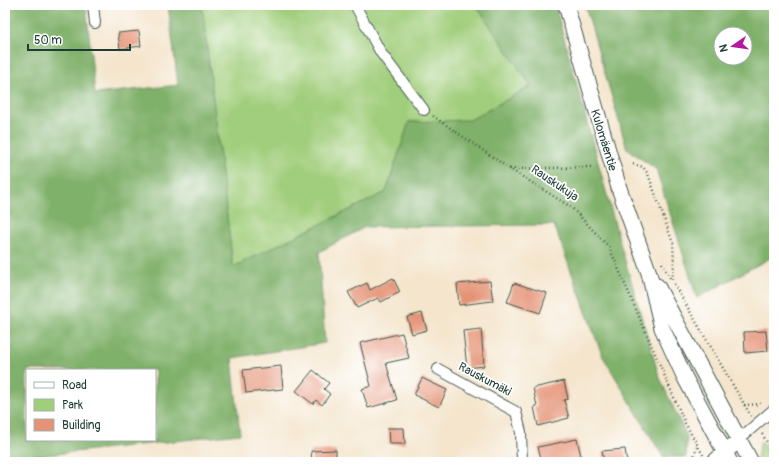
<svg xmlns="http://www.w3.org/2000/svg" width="779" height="467" font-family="Pangolin,sans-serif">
  <rect width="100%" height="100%" fill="#fff"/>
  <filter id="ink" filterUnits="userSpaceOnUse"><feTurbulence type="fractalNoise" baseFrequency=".025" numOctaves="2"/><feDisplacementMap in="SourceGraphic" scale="8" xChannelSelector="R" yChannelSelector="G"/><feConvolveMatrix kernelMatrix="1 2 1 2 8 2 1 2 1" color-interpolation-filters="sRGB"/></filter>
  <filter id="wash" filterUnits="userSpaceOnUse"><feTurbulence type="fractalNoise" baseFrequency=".012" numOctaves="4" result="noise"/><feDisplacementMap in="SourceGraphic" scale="16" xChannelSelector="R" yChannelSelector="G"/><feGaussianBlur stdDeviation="0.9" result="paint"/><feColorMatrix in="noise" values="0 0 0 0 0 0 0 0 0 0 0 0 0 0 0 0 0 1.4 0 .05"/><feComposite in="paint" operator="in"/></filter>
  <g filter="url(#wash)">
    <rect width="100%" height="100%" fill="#f4e5cc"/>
    <g fill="#a1ce7b" stroke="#608658">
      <path d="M 202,5 L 476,5 L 531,86 L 470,120 L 409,122 L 386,192 L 233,267 Z"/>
      <path d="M 761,441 L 773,462 L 759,462 L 757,458 Z"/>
    </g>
    <g fill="#80b16b" stroke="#507750" fill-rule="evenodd">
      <path d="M 5,5 L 86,5 L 95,94 L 178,85 L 168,5 L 202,5 L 233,267 L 386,192 L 409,122 L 470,120 L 531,86 L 476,5 L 555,5 L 622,250 L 659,376 L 687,437 L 686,457 L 663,457 L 602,355 L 554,225 L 365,227 L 319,252 L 325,343 L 232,358 L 240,434 L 28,457 L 28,462 L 5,462 ZM 27,370 L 155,370 L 155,440 L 27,440 Z"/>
      <path d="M 585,5 L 774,5 L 774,256 L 697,298 L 656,169 L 627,149 ZM 721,34 L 745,34 L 745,58 L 721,58 Z"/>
    </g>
    <g id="blocks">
      <g fill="#e59376">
        <path d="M 139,31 L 141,46 L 120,49 L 118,33 Z"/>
        <path d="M 393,278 L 400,292 L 381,302 L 378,298 L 357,308 L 348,292 L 367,283 L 370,290 Z"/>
        <path d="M 490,281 L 493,301 L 459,305 L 457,284 Z"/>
        <path d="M 514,283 L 547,293 L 540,313 L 507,302 Z"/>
        <path d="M 422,313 L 427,330 L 412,334 L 407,317 Z"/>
        <path d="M 481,329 L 484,366 L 467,368 L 463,331 Z"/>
        <path d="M 766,331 L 768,351 L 745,353 L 744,332 Z"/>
        <path d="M 402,333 L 409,358 L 386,363 L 397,400 L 368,408 L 362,389 L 371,386 L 360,343 Z"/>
        <path d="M 281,366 L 283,389 L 246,393 L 243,370 Z"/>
        <path d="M 313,370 L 329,383 L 324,389 L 330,394 L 322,405 L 316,400 L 313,404 L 296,391 Z"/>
        <path d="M 422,378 L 447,390 L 439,407 L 414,395 Z"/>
        <path d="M 564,381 L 568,399 L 564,400 L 569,418 L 538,426 L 534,407 L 537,406 L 533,388 Z"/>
        <path d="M 388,428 L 404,428 L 405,444 L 389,444 Z"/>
        <path d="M 577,439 L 582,460 L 572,462 L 542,462 L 538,447 Z"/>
        <path d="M 625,449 L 627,462 L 604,462 L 602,451 Z"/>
        <path d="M 336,450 L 336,462 L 312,462 L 311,451 Z"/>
      </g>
    </g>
  </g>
  <g filter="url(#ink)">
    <use href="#blocks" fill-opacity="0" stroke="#3f564b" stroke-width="1"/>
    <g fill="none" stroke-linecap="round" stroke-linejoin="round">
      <defs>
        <g id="street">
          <path d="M 93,5 L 95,23"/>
          <path d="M 355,5 L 381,53 L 424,110"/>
          <path d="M 438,369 L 516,412 L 521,432 L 522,462"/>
          <path d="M 738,440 L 774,409"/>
        </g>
        <g id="secondary">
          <path d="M 619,188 L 649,273 L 662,328 L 685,378 L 730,462"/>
          <path d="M 657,286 L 751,462"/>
          <path d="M 714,462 L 732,446"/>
        </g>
      </defs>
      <use href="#street" stroke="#3f564b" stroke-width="12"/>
      <use href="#secondary" stroke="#3f564b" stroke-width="17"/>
      <g stroke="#3f564b" stroke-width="2.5" stroke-dasharray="1 3" stroke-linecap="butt">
        <path d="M 433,116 L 510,169 L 571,207 L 609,247 L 685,423 L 703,455"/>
        <path d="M 633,164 L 643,167 L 648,174 L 673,243 L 674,265 L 672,282"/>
        <path d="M 510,169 L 591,167"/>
        <path d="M 662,263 L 670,278"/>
        <path d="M 674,284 L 751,416"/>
        <path d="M 744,405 L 762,404"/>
        <path d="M 762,434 L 774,454"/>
        <path d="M 690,462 L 694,456 L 697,447"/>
      </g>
      <use href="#street" stroke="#fff" stroke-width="10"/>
      <use href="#secondary" stroke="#fff" stroke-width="15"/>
      <defs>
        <path id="secondary-bridge" d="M 566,5 L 619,188"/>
      </defs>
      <use href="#secondary-bridge" stroke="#3f564b" stroke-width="17" stroke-linecap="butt"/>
      <use href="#secondary-bridge" stroke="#fff" stroke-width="15"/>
    </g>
  </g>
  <g text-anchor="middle" stroke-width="3.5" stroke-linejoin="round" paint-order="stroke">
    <g font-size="12" fill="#1f3d34" stroke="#fff">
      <text transform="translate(604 140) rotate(73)" y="4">Kulomäentie</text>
      <text transform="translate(555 183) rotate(34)" y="4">Rauskukuja</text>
      <text transform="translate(485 379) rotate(28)" y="4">Rauskumäki</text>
    </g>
  </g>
  <rect width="779" height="467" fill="none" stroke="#fff" stroke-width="20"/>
  <rect x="26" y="369" width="130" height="72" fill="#ffffff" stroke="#a5b1ae"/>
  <rect x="34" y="382" width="20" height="6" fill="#ffffff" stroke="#a5b1ae"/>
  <text x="62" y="389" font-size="12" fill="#1f3d34">Road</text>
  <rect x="34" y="399" width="20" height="12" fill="#a1ce7b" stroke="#a5b1ae"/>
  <text x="62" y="409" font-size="12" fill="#1f3d34">Park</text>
  <rect x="34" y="419" width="20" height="12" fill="#e59376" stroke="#a5b1ae"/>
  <text x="62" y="429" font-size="12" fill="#1f3d34">Building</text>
  <g transform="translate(733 46) rotate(257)"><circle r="19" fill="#ffffff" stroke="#a5b1ae"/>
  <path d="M0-3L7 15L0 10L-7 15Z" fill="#b5179e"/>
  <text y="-6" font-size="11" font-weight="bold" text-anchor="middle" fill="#1f3d34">N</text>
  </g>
  <path d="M28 44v6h102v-6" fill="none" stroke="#1f3d34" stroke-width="2"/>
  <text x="34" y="44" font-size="12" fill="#1f3d34" stroke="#ffffff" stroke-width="3" paint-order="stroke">50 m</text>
</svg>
